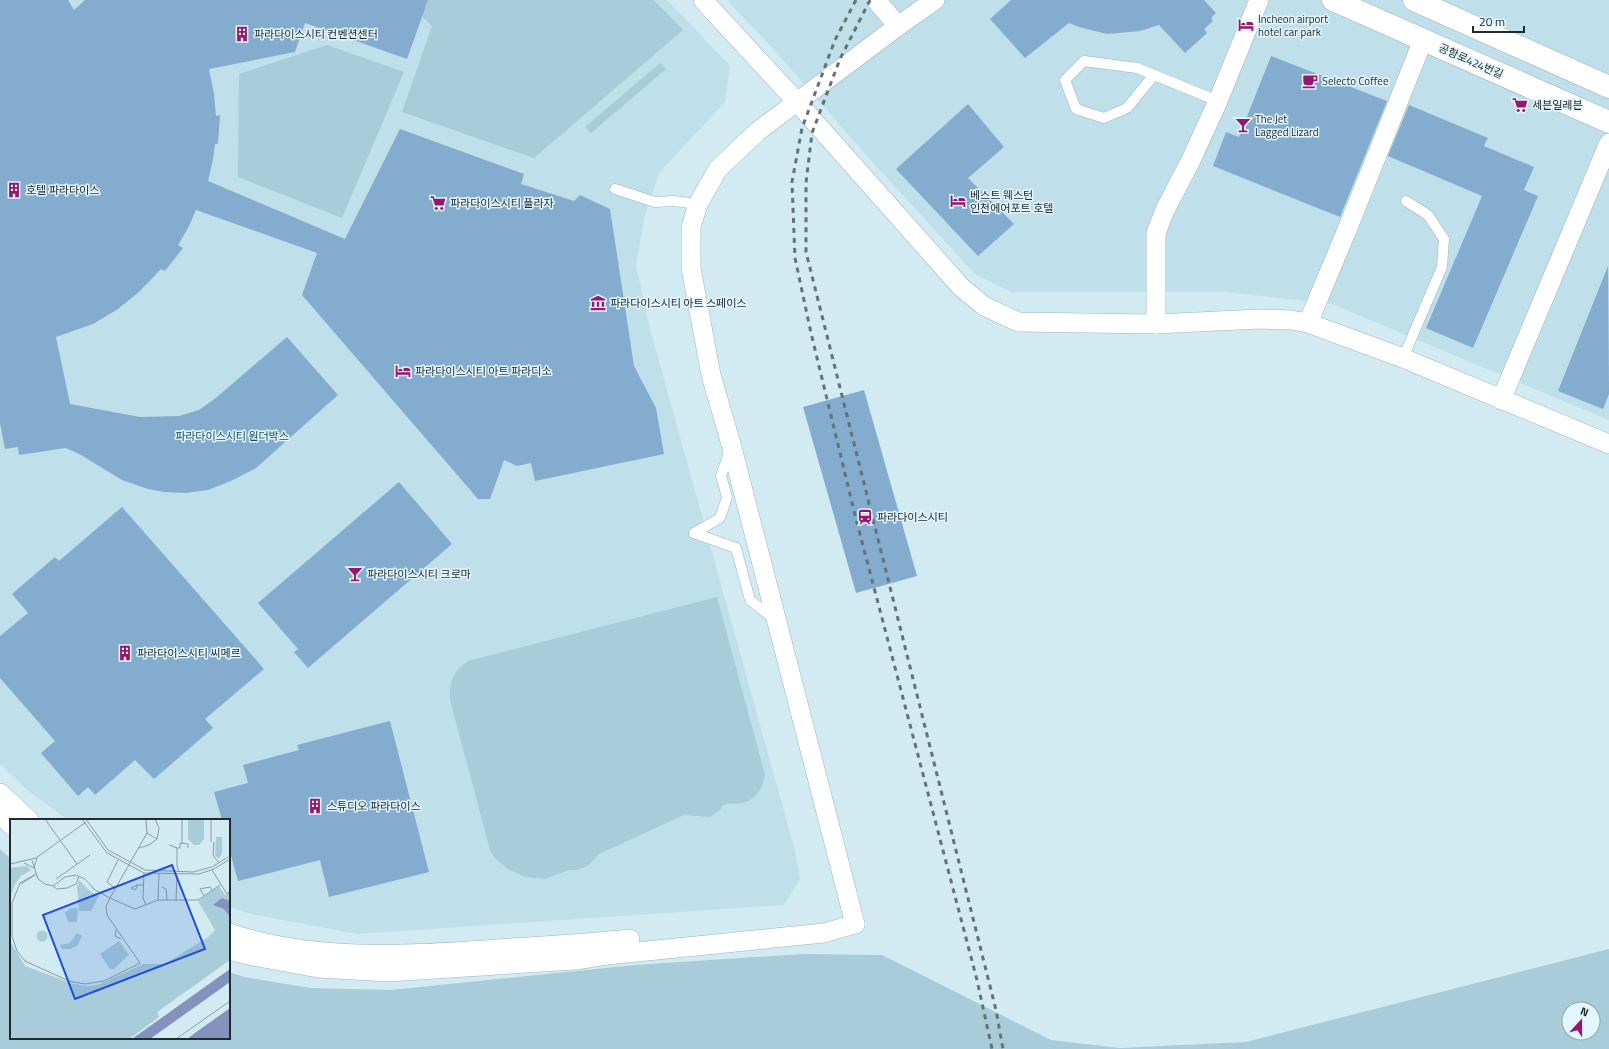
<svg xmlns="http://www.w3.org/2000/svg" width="1609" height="1049" font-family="'Titillium Web','Noto Sans KR',sans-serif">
  <rect width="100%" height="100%" fill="#d2eaf2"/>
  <g fill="#bfdfea">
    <path d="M 0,0 L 667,0 L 730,66 L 725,102 L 659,173 L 645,214 L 636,266 L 650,329 L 795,851 L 800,879 L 784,905 L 357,934 L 246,913 L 229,906 L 229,820 L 68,820 L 26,789 L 0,764 Z"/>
    <path d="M 727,0 L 1609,0 L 1609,420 L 1332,304 L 1226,292 L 1011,292 L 975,274 L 866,155 L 777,53 Z"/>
  </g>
  <g fill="#a8ccd9" fill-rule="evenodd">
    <path d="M 428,0 L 654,0 L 683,30 L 534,158 L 402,112 L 432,26 L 422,16 Z"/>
    <path d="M 327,45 L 404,72 L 342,218 L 238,177 L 239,74 Z"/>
    <path d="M 660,63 L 666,69 L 591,133 L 585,127 Z"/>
    <path d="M 717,597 L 765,775 C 762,789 757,800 742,803 C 735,804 729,803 723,805 L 720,810 L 710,817 L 684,815 L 599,854 L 588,866 L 576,870 L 569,870 L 545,879 L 525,877 L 508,869 L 495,858 L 490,850 L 450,700 C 450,679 452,673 468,661 Z"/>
    <path d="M 0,849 L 11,859 L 11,1038 L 229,1038 L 229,972 L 244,977 L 310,988 L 391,990 L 635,965 L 803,954 L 882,955 L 1051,1040 L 1120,1048 L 1246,1042 L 1609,949 L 1609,1049 L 0,1049 ZM 1569,1009 L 1593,1009 L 1593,1033 L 1569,1033 Z"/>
  </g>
  <g fill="#83accf">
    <path d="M 0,0 L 68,0 L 74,10 L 85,0 L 428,0 L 407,59 L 305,23 L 295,52 L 209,69 L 214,94 L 216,116 L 220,115 L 218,144 L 215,144 L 213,159 L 208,181 L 345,239 L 400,129 L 524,174 L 521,184 L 574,201 L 580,195 L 610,209 L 634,366 L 656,408 L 664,454 L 535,481 L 531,463 L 517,466 L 504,460 L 490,499 L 478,499 L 302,295 L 317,253 L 196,210 L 188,228 L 178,245 L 183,248 L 165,271 L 161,269 L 139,292 L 118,309 L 93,324 L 56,337 L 70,404 L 140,417 L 179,416 L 199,410 L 217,397 L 287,337 L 338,395 L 256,468 L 231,481 L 208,490 L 186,493 L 164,492 L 148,489 L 122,480 L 81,455 L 66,448 L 19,455 L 18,447 L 5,449 L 0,423 Z"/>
    <path d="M 1011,0 L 1204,0 L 1216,13 L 1211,18 L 1213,21 L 1204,29 L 1207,33 L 1185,53 L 1159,25 L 1140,31 L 1107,34 L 1079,27 L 1069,23 L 1025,58 L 990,19 Z"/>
    <path d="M 1271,56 L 1387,101 L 1340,217 L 1213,166 L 1226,132 L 1239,137 Z"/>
    <path d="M 968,104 L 1004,147 L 968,178 L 1014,224 L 978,256 L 896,169 Z"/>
    <path d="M 1409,105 L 1488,138 L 1484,146 L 1534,167 L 1524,190 L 1538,196 L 1473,348 L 1426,328 L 1482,196 L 1388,156 Z"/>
    <path d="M 1608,266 L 1609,394 L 1603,409 L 1558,391 Z"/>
    <path d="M 864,390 L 917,576 L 856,593 L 803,407 Z"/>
    <path d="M 399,482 L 452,544 L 308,668 L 294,652 L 298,649 L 258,603 Z"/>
    <path d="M 122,507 L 264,669 L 205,719 L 213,728 L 154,779 L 135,760 L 95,795 L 88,787 L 78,796 L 41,753 L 55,741 L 0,678 L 0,636 L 28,613 L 12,594 L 55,557 L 59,561 Z"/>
    <path d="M 390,721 L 429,872 L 329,897 L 320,860 L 238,881 L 229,848 L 229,820 L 222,820 L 214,792 L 248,783 L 243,765 L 299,750 L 297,745 Z"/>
  </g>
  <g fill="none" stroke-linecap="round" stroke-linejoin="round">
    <defs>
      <g id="lane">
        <path d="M 1154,75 L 1127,108 L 1104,118 L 1076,109 L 1065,80 L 1084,61 L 1137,68 L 1218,101"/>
        <path d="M 615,189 L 655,202 L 674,201 L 698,204"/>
        <path d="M 1403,358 L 1442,267 L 1444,239 L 1428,215 L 1406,201"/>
        <path d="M 694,533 L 736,548 L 750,600 L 775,620"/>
        <path d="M 694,533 L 720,518 L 727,497 L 721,476 L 730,450"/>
      </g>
      <g id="street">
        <path d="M 703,0 L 797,102 L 758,131 L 718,169 L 698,204 L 691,227 L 691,268 L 711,375 L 731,444 L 855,924"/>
        <path d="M 876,0 L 898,26"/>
        <path d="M 935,0 L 898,26 L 797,102 L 961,287 L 984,306 L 1018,322 L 1156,324 L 1259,319 L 1291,320 L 1308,323 L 1403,358 L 1609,444"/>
        <path d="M 1308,323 L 1349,225 L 1423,40"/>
        <path d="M 1156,324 L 1156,233 L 1165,210 L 1190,162 L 1218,101 L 1259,0"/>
        <path d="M 1501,400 L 1609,143"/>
        <path d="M 0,793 L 29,820"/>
        <path d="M 0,814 L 11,825"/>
        <path d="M 229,933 C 315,962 408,955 497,949 C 541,946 586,944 630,939"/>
        <path d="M 229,950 L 248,955 L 318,968 L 388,972 L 575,960 L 607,955 L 824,933 L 855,924"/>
      </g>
      <g id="secondary">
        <path d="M 1333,0 L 1609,122"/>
        <path d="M 1414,0 L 1609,87"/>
      </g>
    </defs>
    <use href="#lane" stroke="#9db4bb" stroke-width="11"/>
    <use href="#street" stroke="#9db4bb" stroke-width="20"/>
    <use href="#secondary" stroke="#9db4bb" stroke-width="23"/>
    <use href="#lane" stroke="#fff" stroke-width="10"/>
    <use href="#street" stroke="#fff" stroke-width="19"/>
    <use href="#secondary" stroke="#fff" stroke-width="22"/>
    <g stroke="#647378" stroke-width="3" stroke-dasharray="5 5" stroke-linecap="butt">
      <path d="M 856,0 L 835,40 L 802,128 L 792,182 L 795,258 L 811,333 L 856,519 L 977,980 L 992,1049"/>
      <path d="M 870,0 L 840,59 L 812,133 L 806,183 L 806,252 L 996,1010 L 1003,1049"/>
    </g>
  </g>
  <defs>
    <symbol id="hotel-bare" viewBox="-9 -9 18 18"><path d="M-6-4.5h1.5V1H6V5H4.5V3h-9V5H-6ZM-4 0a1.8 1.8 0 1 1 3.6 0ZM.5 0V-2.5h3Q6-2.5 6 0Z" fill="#98176e" stroke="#e3f6fd" stroke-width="2.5" paint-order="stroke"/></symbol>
    <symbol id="building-bare" viewBox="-9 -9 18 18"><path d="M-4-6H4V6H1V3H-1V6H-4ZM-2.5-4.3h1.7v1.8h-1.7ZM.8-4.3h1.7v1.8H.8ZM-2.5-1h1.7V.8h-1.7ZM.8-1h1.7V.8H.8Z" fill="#98176e" stroke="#e3f6fd" stroke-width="2.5" paint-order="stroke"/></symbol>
    <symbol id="cafe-bare" viewBox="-9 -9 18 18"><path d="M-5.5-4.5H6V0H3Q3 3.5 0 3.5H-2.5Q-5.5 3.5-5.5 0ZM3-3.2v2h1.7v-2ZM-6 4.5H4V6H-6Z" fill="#98176e" stroke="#e3f6fd" stroke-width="2.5" paint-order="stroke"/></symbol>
    <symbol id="supermarket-bare" viewBox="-9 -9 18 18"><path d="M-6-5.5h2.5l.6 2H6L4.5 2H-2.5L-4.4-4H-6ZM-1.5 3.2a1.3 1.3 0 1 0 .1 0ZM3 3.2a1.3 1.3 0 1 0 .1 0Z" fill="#98176e" stroke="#e3f6fd" stroke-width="2.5" paint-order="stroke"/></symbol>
    <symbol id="bar-bare" viewBox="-9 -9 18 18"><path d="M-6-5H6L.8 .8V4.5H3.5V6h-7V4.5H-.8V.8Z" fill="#98176e" stroke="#e3f6fd" stroke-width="2.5" paint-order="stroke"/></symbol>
    <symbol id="museum-bare" viewBox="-9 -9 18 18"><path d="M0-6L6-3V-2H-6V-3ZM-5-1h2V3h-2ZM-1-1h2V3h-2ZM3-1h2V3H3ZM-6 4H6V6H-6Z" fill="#98176e" stroke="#e3f6fd" stroke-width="2.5" paint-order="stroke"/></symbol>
    <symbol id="station-bare" viewBox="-9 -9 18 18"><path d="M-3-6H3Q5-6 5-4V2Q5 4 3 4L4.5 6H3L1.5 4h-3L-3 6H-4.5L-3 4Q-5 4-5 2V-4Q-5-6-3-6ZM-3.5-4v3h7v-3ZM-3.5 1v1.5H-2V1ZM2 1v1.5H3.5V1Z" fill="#98176e" stroke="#e3f6fd" stroke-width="2.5" paint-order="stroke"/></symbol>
  </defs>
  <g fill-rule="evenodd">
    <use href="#hotel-bare" x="1235" y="14" width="22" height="22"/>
    <use href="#building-bare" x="231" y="23" width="22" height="22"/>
    <use href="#cafe-bare" x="1299" y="70" width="22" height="22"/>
    <use href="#supermarket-bare" x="1509" y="94" width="22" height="22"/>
    <use href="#bar-bare" x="1232" y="114" width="22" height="22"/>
    <use href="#building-bare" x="3" y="179" width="22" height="22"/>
    <use href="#hotel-bare" x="947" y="190" width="22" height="22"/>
    <use href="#supermarket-bare" x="427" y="192" width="22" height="22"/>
    <use href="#museum-bare" x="587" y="292" width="22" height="22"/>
    <use href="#hotel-bare" x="392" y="360" width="22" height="22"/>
    <use href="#station-bare" x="854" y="506" width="22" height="22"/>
    <use href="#bar-bare" x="344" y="563" width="22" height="22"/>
    <use href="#building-bare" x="114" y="642" width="22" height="22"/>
    <use href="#building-bare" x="304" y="795" width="22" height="22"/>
  </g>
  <g text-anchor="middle" stroke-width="3" stroke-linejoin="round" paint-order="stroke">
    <g font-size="11" fill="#212a2d" stroke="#e3f6fd" text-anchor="start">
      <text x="1258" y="23">Incheon airport<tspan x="1258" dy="13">hotel car park</tspan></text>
      <text x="254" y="38">파라다이스시티 컨벤션센터</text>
      <text x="1322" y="85">Selecto Coffee</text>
      <text x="1532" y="109">세븐일레븐</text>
      <text x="1255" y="123">The Jet<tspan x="1255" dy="13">Lagged Lizard</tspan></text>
      <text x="26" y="194">호텔 파라다이스</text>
      <text x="970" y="199">베스트 웨스턴<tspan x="970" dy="13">인천에어포트 호텔</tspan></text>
      <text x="450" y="207">파라다이스시티 플라자</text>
      <text x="610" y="307">파라다이스시티 아트 스페이스</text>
      <text x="415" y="375">파라다이스시티 아트 파라디소</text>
      <text x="877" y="521">파라다이스시티</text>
      <text x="367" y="578">파라다이스시티 크로마</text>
      <text x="137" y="657">파라다이스시티 씨메르</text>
      <text x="327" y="810">스튜디오 파라다이스</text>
    </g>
    <g font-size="11" fill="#212a2d" stroke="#e3f6fd">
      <text transform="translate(1471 61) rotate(24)" y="4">공항로424번길</text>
    </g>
    <g font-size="11" fill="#134856" stroke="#e3f6fd">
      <text x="232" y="440">파라다이스시티 원더박스</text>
    </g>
  </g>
  <g transform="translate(10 819)">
    <rect width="220" height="220" fill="#d2eaf2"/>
    <path d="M 178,0 L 194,0 L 194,20 L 189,26 L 184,26 L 178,20 ZM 206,18 L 212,18 L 212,34 L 209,40 L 205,36 ZM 17,47 L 21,51 L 11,57 L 5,65 L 0,78 L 0,49 ZM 69,61 L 81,73 L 89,77 L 81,92 L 69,92 L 67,67 ZM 209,67 L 215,76 L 220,73 L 220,141 L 150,191 L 147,193 L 149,198 L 119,220 L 3,220 L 0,215 L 0,122 L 15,147 L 61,164 L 76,167 L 88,166 L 133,145 L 155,145 L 198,118 L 205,111 L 188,82 ZM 61,89 L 68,89 L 67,103 L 58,103 L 55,94 ZM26.5 117a5.5 5.5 0 1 1 11 0a5.5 5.5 0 1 1-11 0ZM 67,114 L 72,117 L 67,127 L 60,130 L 52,130 L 50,126 L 60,124 ZM 109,122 L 119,136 L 104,150 L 100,150 L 90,135 Z" fill="#a8ccd9"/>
    <path d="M 212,79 L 220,82 L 220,98 L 214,90 L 203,86 ZM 220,150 L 220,163 L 140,220 L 122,220 ZM 220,189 L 220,220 L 177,220 L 185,214 Z" fill="#8492be"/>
    <path fill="none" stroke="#8b9da3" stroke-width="1" d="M 35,0 L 67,45M 72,0 L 97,34 L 134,54 L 189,55 L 204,50 L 220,40M 76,0 L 98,31 L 135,51 L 183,53 L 202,48 L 218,38M 136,0 L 137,14M 147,20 L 137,14 L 100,79 L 125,90 L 148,81 L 188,81 L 210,66M 201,23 L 201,0M 204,23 L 203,36 L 209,44M 172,24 L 172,0M 159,26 L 167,29 L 170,29 L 170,24 L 178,25 L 178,29M 129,29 L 139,26 L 147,20 L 149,9 L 145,0M 167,29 L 167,47 L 169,53M 22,41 L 28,60 L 35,65 L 43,67 L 55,58 L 66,56 L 75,60 L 85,71 L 100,79 L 96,87 L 97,96 L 130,144M 14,44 L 24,49 L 27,39M 0,45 L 26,39 L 76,3M 202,51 L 217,75 L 220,72M 134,54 L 133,79 L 136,86M 26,55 L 10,64 L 2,84 L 2,117 L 7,132 L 15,142 L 59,162 L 75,165 L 94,162 L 130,144M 46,60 L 80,36M 11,65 L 25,56M 128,66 L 125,71 L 121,69 L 127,66 L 134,66M 43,67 L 47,70 L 57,69 L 66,65 L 69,57M 152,68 L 156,70 L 157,81M 106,70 L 97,63 L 108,41M 194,77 L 190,70 L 200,68 L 202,71M 148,81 L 149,55M 166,82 L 167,56M 106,111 L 105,117 L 111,120M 166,220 L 220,182"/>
    <path fill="#1d4ed8" fill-opacity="0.15" stroke="#1d4ed8" stroke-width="2" d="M 162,46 L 195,130 L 65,180 L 33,96 Z"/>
    <rect width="220" height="220" fill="none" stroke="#212a2d" stroke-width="2"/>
  </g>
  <g transform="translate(1581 1021) rotate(21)"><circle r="19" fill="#e3f6fd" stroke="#95a4aa"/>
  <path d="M0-3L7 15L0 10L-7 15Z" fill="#98176e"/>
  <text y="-6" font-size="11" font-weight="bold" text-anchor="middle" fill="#212a2d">N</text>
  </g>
  <path d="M1473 26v6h51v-6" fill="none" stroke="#212a2d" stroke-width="2"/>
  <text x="1479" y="26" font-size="12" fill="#212a2d" stroke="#e3f6fd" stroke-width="3" paint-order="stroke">20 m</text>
</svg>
